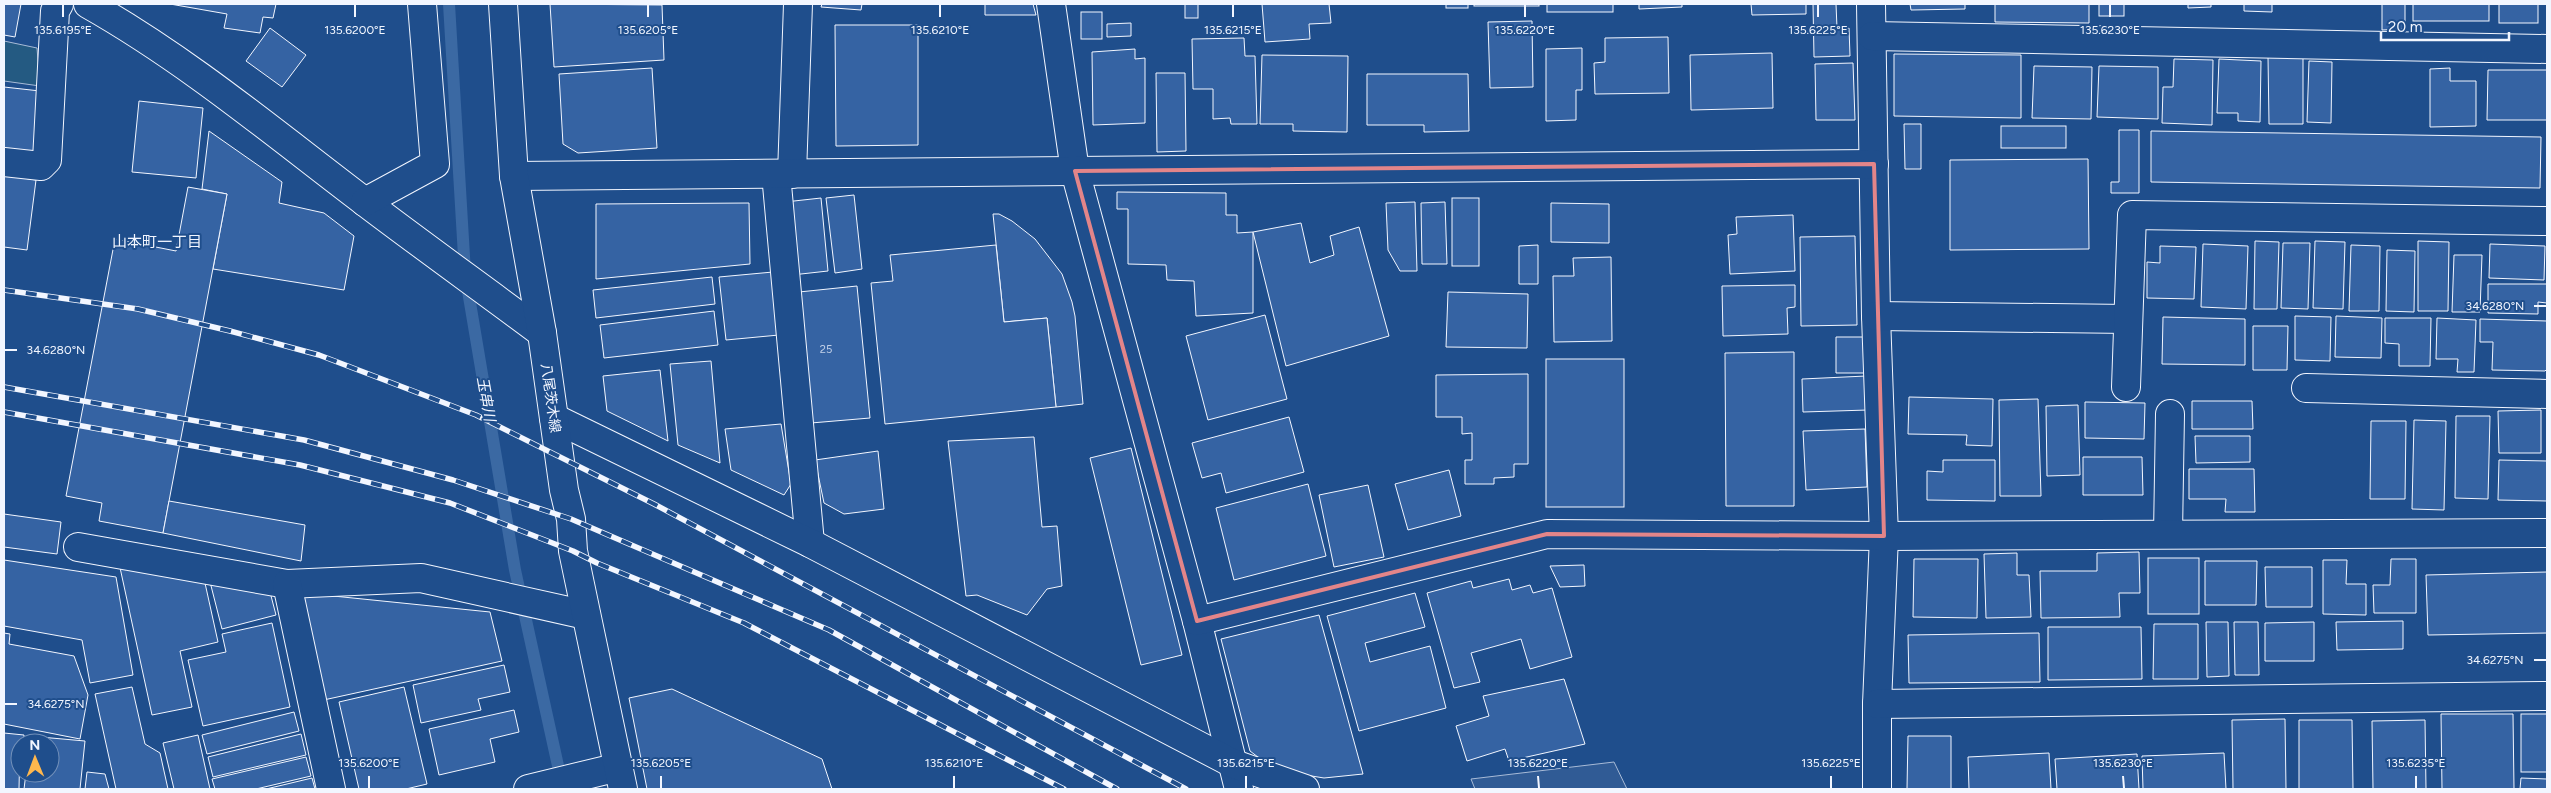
<svg xmlns="http://www.w3.org/2000/svg" width="2551" height="793" font-family="Figtree,'Noto Sans JP',sans-serif">
  <rect width="100%" height="100%" fill="#1f4e8c"/>
  <path fill="#245a82" stroke="#a8bbd7" d="M 4,41 L 37,48 L 40,86 L 4,81 Z"/>
  <path fill="#305b95" stroke="#a8bbd7" d="M 1614,762 L 1627,789 L 1475,789 L 1471,779 Z"/>
  <g fill="none" stroke-linecap="round" stroke-linejoin="round">
    <path stroke="#3b69a3" stroke-width="12" d="M 449,4 L 465,273 L 515,570 L 562,784"/>
  </g>
  <g fill="#3563a3" stroke="#f2f6ff">
    <path d="M 4,4 L 21,4 L 15,37 L 4,35 Z"/>
    <path d="M 170,4 L 276,4 L 273,18 L 263,17 L 260,33 L 224,28 L 227,14 Z"/>
    <path d="M 550,4 L 662,5 L 664,60 L 554,67 Z"/>
    <path d="M 822,4 L 862,4 L 861,10 L 821,7 Z"/>
    <path d="M 985,4 L 1033,4 L 1036,15 L 985,15 Z"/>
    <rect x="1185" y="4" width="13" height="14"/>
    <path d="M 1262,4 L 1329,4 L 1331,23 L 1309,24 L 1310,39 L 1265,42 Z"/>
    <rect x="1446" y="4" width="22" height="4"/>
    <rect x="1474" y="4" width="65" height="2"/>
    <rect x="1547" y="4" width="66" height="8"/>
    <path d="M 1639,4 L 1682,4 L 1682,7 L 1639,9 Z"/>
    <path d="M 1751,4 L 1806,4 L 1806,14 L 1752,15 Z"/>
    <path d="M 1813,4 L 1836,4 L 1837,28 L 1849,28 L 1850,56 L 1814,57 Z"/>
    <path d="M 1910,4 L 1965,4 L 1965,9 L 1911,10 Z"/>
    <path d="M 1995,4 L 2089,4 L 2089,23 L 1995,22 Z"/>
    <rect x="2099" y="4" width="25" height="12"/>
    <path d="M 2188,4 L 2211,4 L 2211,7 L 2188,8 Z"/>
    <path d="M 2244,4 L 2272,4 L 2272,12 L 2244,11 Z"/>
    <path d="M 2382,4 L 2405,4 L 2405,29 L 2382,30 Z"/>
    <rect x="2413" y="4" width="76" height="17"/>
    <rect x="2499" y="4" width="39" height="19"/>
    <rect x="1081" y="12" width="21" height="27"/>
    <path d="M 1532,21 L 1533,87 L 1490,88 L 1488,22 Z"/>
    <path d="M 1131,23 L 1131,36 L 1107,37 L 1107,24 Z"/>
    <path d="M 835,25 L 918,25 L 918,145 L 836,146 Z"/>
    <path d="M 270,28 L 306,55 L 282,87 L 246,61 Z"/>
    <path d="M 1668,37 L 1669,93 L 1595,94 L 1594,63 L 1605,62 L 1605,38 Z"/>
    <path d="M 1244,38 L 1245,56 L 1255,56 L 1257,124 L 1231,124 L 1230,118 L 1213,119 L 1213,89 L 1193,89 L 1192,39 Z"/>
    <path d="M 1582,48 L 1582,90 L 1576,90 L 1576,120 L 1546,121 L 1546,49 Z"/>
    <path d="M 1135,49 L 1135,59 L 1145,58 L 1145,123 L 1093,125 L 1092,52 Z"/>
    <path d="M 1772,53 L 1773,108 L 1691,110 L 1690,55 Z"/>
    <path d="M 1894,54 L 2021,55 L 2021,118 L 1894,116 Z"/>
    <path d="M 1262,55 L 1348,56 L 1347,132 L 1293,131 L 1293,124 L 1260,124 Z"/>
    <path d="M 2268,57 L 2303,57 L 2303,124 L 2269,124 Z"/>
    <path d="M 2174,59 L 2213,60 L 2212,125 L 2162,123 L 2163,87 L 2173,87 Z"/>
    <path d="M 2219,59 L 2261,61 L 2260,122 L 2238,121 L 2238,113 L 2217,113 Z"/>
    <path d="M 2309,61 L 2332,62 L 2331,123 L 2307,122 Z"/>
    <path d="M 1853,63 L 1855,120 L 1816,120 L 1815,64 Z"/>
    <path d="M 2034,66 L 2092,67 L 2091,119 L 2032,118 Z"/>
    <path d="M 2099,66 L 2158,67 L 2158,119 L 2097,117 Z"/>
    <path d="M 652,68 L 657,148 L 578,153 L 563,144 L 559,74 Z"/>
    <path d="M 2450,68 L 2450,81 L 2476,81 L 2476,126 L 2430,127 L 2430,69 Z"/>
    <path d="M 2488,70 L 2547,70 L 2547,120 L 2487,120 Z"/>
    <path d="M 1156,73 L 1185,73 L 1186,151 L 1157,152 Z"/>
    <path d="M 1367,74 L 1468,74 L 1469,131 L 1424,132 L 1424,125 L 1367,125 Z"/>
    <path d="M 4,87 L 40,91 L 33,156 L 4,153 Z"/>
    <path d="M 139,101 L 203,108 L 196,178 L 132,172 Z"/>
    <path d="M 1904,124 L 1921,124 L 1921,169 L 1905,169 Z"/>
    <rect x="2001" y="126" width="65" height="22"/>
    <path d="M 2119,130 L 2139,130 L 2139,193 L 2111,193 L 2111,182 L 2119,182 Z"/>
    <path d="M 209,131 L 282,182 L 279,203 L 324,213 L 354,236 L 344,290 L 213,269 L 227,194 L 202,189 Z"/>
    <path d="M 2151,131 L 2541,137 L 2540,188 L 2151,182 Z"/>
    <path d="M 2088,159 L 2089,249 L 1950,250 L 1950,160 Z"/>
    <path d="M 4,175 L 36,180 L 27,250 L 4,247 Z"/>
    <path d="M 188,187 L 227,194 L 163,533 L 99,521 L 102,503 L 66,496 L 115,239 L 176,251 Z"/>
    <path d="M 1117,192 L 1226,193 L 1226,215 L 1237,215 L 1237,233 L 1253,232 L 1253,313 L 1196,316 L 1194,281 L 1167,280 L 1166,265 L 1128,264 L 1128,209 L 1117,209 Z"/>
    <path d="M 854,195 L 862,269 L 835,273 L 826,198 Z"/>
    <path d="M 821,198 L 828,271 L 792,275 L 785,202 Z"/>
    <rect x="1452" y="198" width="27" height="68"/>
    <path d="M 1415,202 L 1417,271 L 1400,271 L 1388,250 L 1386,203 Z"/>
    <path d="M 1445,202 L 1447,264 L 1422,264 L 1421,203 Z"/>
    <path d="M 749,203 L 750,264 L 596,279 L 596,204 Z"/>
    <path d="M 1551,203 L 1609,204 L 1609,243 L 1551,242 Z"/>
    <path d="M 993,214 L 999,214 L 1012,221 L 1035,239 L 1062,274 L 1072,302 L 1075,316 L 1083,404 L 1056,407 L 1047,318 L 1004,322 Z"/>
    <path d="M 1793,215 L 1795,271 L 1730,274 L 1728,235 L 1737,234 L 1736,217 Z"/>
    <path d="M 1301,223 L 1310,263 L 1334,255 L 1330,236 L 1359,227 L 1389,336 L 1286,366 L 1253,232 Z"/>
    <path d="M 1855,236 L 1857,325 L 1801,326 L 1800,237 Z"/>
    <path d="M 2255,241 L 2279,242 L 2277,309 L 2254,309 Z"/>
    <path d="M 2315,241 L 2345,242 L 2343,309 L 2313,308 Z"/>
    <path d="M 2418,241 L 2449,242 L 2448,311 L 2418,311 Z"/>
    <path d="M 2283,243 L 2310,243 L 2308,309 L 2281,308 Z"/>
    <path d="M 2203,244 L 2248,246 L 2246,309 L 2201,307 Z"/>
    <path d="M 2490,244 L 2545,246 L 2544,280 L 2489,278 Z"/>
    <path d="M 996,245 L 1004,322 L 1047,318 L 1056,407 L 885,424 L 871,283 L 893,281 L 890,255 Z"/>
    <path d="M 1538,245 L 1538,284 L 1519,284 L 1519,246 Z"/>
    <path d="M 2351,245 L 2380,246 L 2379,311 L 2349,311 Z"/>
    <path d="M 2160,246 L 2196,247 L 2194,299 L 2147,298 L 2147,262 L 2160,263 Z"/>
    <path d="M 2387,250 L 2415,251 L 2414,312 L 2386,311 Z"/>
    <path d="M 2454,255 L 2482,255 L 2480,312 L 2452,312 Z"/>
    <path d="M 1611,257 L 1612,341 L 1554,342 L 1553,276 L 1574,276 L 1573,258 Z"/>
    <path d="M 773,272 L 779,335 L 726,340 L 719,277 Z"/>
    <path d="M 712,277 L 715,304 L 596,318 L 593,290 Z"/>
    <path d="M 2488,284 L 2547,284 L 2547,303 L 2538,302 L 2538,314 L 2488,313 Z"/>
    <path d="M 1795,285 L 1795,307 L 1787,308 L 1788,334 L 1723,336 L 1722,286 Z"/>
    <path d="M 857,286 L 870,418 L 811,423 L 799,292 Z"/>
    <path d="M 1448,292 L 1528,294 L 1527,348 L 1446,347 Z"/>
    <path d="M 714,311 L 718,345 L 604,358 L 600,325 Z"/>
    <path d="M 1265,315 L 1287,399 L 1208,420 L 1186,336 Z"/>
    <path d="M 2295,316 L 2331,317 L 2330,361 L 2295,360 Z"/>
    <path d="M 2336,316 L 2382,318 L 2381,358 L 2335,357 Z"/>
    <path d="M 2163,317 L 2245,319 L 2245,365 L 2162,364 Z"/>
    <path d="M 2385,318 L 2431,318 L 2430,366 L 2399,366 L 2399,344 L 2385,343 Z"/>
    <path d="M 2437,318 L 2476,320 L 2474,372 L 2457,372 L 2458,359 L 2436,359 Z"/>
    <path d="M 2480,319 L 2547,321 L 2547,369 L 2545,371 L 2492,370 L 2493,342 L 2480,342 Z"/>
    <path d="M 2253,326 L 2288,326 L 2287,370 L 2253,370 Z"/>
    <path d="M 1836,337 L 1864,337 L 1865,373 L 1836,373 Z"/>
    <path d="M 1794,352 L 1794,506 L 1726,506 L 1725,353 Z"/>
    <rect x="1546" y="359" width="78" height="148"/>
    <path d="M 711,361 L 720,463 L 678,445 L 670,364 Z"/>
    <path d="M 660,370 L 668,441 L 607,411 L 603,376 Z"/>
    <path d="M 1528,374 L 1528,464 L 1514,464 L 1514,477 L 1494,478 L 1494,484 L 1465,484 L 1465,460 L 1472,460 L 1472,433 L 1462,434 L 1462,417 L 1436,417 L 1436,375 Z"/>
    <path d="M 1866,376 L 1868,410 L 1803,412 L 1802,379 Z"/>
    <path d="M 1909,397 L 1993,399 L 1992,446 L 1966,445 L 1967,435 L 1908,434 Z"/>
    <path d="M 2038,399 L 2041,496 L 2000,496 L 1999,400 Z"/>
    <path d="M 2192,401 L 2252,401 L 2253,429 L 2192,429 Z"/>
    <path d="M 2085,402 L 2145,403 L 2144,439 L 2085,438 Z"/>
    <path d="M 2078,405 L 2080,475 L 2047,476 L 2046,406 Z"/>
    <path d="M 2541,410 L 2541,453 L 2499,453 L 2498,411 Z"/>
    <path d="M 2456,416 L 2490,416 L 2488,499 L 2455,498 Z"/>
    <path d="M 1289,417 L 1304,472 L 1226,493 L 1221,473 L 1202,478 L 1192,443 Z"/>
    <path d="M 2414,420 L 2446,421 L 2444,510 L 2412,509 Z"/>
    <path d="M 2371,421 L 2406,421 L 2405,499 L 2370,499 Z"/>
    <path d="M 781,424 L 791,484 L 784,495 L 731,470 L 725,429 Z"/>
    <path d="M 1865,429 L 1867,487 L 1806,490 L 1803,431 Z"/>
    <path d="M 2195,436 L 2250,436 L 2250,462 L 2196,463 Z"/>
    <path d="M 1034,437 L 1042,527 L 1057,526 L 1062,586 L 1047,589 L 1027,615 L 977,595 L 966,596 L 948,441 Z"/>
    <path d="M 1131,448 L 1182,655 L 1141,665 L 1090,458 Z"/>
    <path d="M 878,451 L 884,509 L 844,514 L 824,503 L 815,460 Z"/>
    <path d="M 2083,457 L 2142,457 L 2143,495 L 2083,495 Z"/>
    <path d="M 1943,460 L 1995,460 L 1995,501 L 1927,500 L 1927,471 L 1943,472 Z"/>
    <path d="M 2499,460 L 2547,461 L 2547,501 L 2498,500 Z"/>
    <path d="M 2189,469 L 2254,469 L 2255,512 L 2225,512 L 2226,499 L 2189,499 Z"/>
    <path d="M 1449,470 L 1461,516 L 1408,530 L 1395,484 Z"/>
    <path d="M 1308,484 L 1326,556 L 1234,580 L 1216,508 Z"/>
    <path d="M 1368,485 L 1384,557 L 1334,567 L 1319,495 Z"/>
    <path d="M 169,501 L 305,525 L 301,561 L 163,533 Z"/>
    <path d="M 4,514 L 61,522 L 57,554 L 4,547 Z"/>
    <path d="M 2139,552 L 2140,593 L 2119,593 L 2120,617 L 2041,618 L 2040,571 L 2097,571 L 2097,553 Z"/>
    <path d="M 2017,553 L 2017,575 L 2029,575 L 2031,617 L 1986,618 L 1984,554 Z"/>
    <rect x="2148" y="558" width="51" height="56"/>
    <path d="M 1914,559 L 1978,559 L 1977,618 L 1913,617 Z"/>
    <path d="M 2391,559 L 2416,559 L 2416,613 L 2374,613 L 2373,585 L 2390,585 Z"/>
    <path d="M 4,560 L 116,577 L 133,675 L 90,683 L 82,640 L 4,626 Z"/>
    <path d="M 2323,560 L 2347,560 L 2346,584 L 2366,584 L 2366,615 L 2323,614 Z"/>
    <path d="M 2205,561 L 2257,561 L 2256,605 L 2205,605 Z"/>
    <path d="M 119,563 L 203,574 L 218,642 L 180,651 L 192,707 L 152,715 Z"/>
    <path d="M 1584,565 L 1585,586 L 1560,587 L 1550,566 Z"/>
    <path d="M 2265,567 L 2312,567 L 2312,607 L 2266,607 Z"/>
    <path d="M 2547,572 L 2547,633 L 2428,635 L 2426,575 Z"/>
    <path d="M 208,574 L 270,592 L 276,615 L 222,629 Z"/>
    <path d="M 1509,579 L 1512,590 L 1530,585 L 1533,593 L 1552,588 L 1572,657 L 1530,669 L 1521,639 L 1471,653 L 1480,682 L 1454,688 L 1427,593 L 1471,581 L 1473,588 Z"/>
    <path d="M 294,592 L 490,612 L 502,661 L 319,701 Z"/>
    <path d="M 1415,593 L 1425,627 L 1365,643 L 1370,662 L 1430,646 L 1446,708 L 1359,731 L 1327,616 Z"/>
    <path d="M 1319,615 L 1363,774 L 1324,778 L 1275,770 L 1250,751 L 1221,639 Z"/>
    <path d="M 2403,621 L 2403,649 L 2337,650 L 2336,622 Z"/>
    <path d="M 2206,622 L 2228,622 L 2229,676 L 2207,677 Z"/>
    <path d="M 2234,622 L 2258,622 L 2259,675 L 2235,675 Z"/>
    <path d="M 2314,622 L 2314,661 L 2265,661 L 2265,623 Z"/>
    <path d="M 272,623 L 290,707 L 203,726 L 188,660 L 226,652 L 222,634 Z"/>
    <path d="M 2154,624 L 2198,624 L 2198,679 L 2153,679 Z"/>
    <path d="M 2048,627 L 2141,627 L 2142,679 L 2048,680 Z"/>
    <path d="M 4,633 L 10,634 L 9,644 L 74,656 L 88,695 L 80,739 L 4,724 Z"/>
    <path d="M 2039,633 L 2040,682 L 1909,683 L 1908,635 Z"/>
    <path d="M 504,665 L 510,692 L 478,699 L 481,710 L 421,723 L 413,685 Z"/>
    <path d="M 1564,679 L 1585,744 L 1509,761 L 1505,749 L 1467,761 L 1456,726 L 1489,716 L 1483,696 Z"/>
    <path d="M 132,687 L 145,744 L 160,753 L 168,789 L 116,789 L 95,694 Z"/>
    <path d="M 404,687 L 427,784 L 406,789 L 359,789 L 339,702 Z"/>
    <path d="M 672,689 L 822,759 L 832,789 L 647,789 L 629,698 Z"/>
    <path d="M 514,710 L 519,732 L 490,739 L 495,762 L 439,775 L 429,729 Z"/>
    <path d="M 294,712 L 299,731 L 207,754 L 202,735 Z"/>
    <path d="M 2441,714 L 2513,714 L 2514,789 L 2442,789 Z"/>
    <rect x="2521" y="714" width="26" height="58"/>
    <path d="M 2285,719 L 2286,789 L 2233,789 L 2232,720 Z"/>
    <path d="M 2299,720 L 2352,720 L 2353,789 L 2299,789 Z"/>
    <path d="M 2425,720 L 2426,789 L 2373,789 L 2372,721 Z"/>
    <path d="M 4,733 L 24,735 L 24,743 L 20,743 L 19,789 L 4,789 Z"/>
    <path d="M 301,734 L 306,755 L 213,777 L 208,757 Z"/>
    <path d="M 198,735 L 210,789 L 174,789 L 163,743 Z"/>
    <path d="M 29,736 L 85,741 L 80,789 L 24,789 L 26,773 L 50,773 L 50,743 L 29,743 Z"/>
    <path d="M 1908,736 L 1951,736 L 1951,789 L 1907,789 Z"/>
    <path d="M 2049,753 L 2051,789 L 1969,789 L 1968,757 Z"/>
    <path d="M 2224,753 L 2226,789 L 2143,789 L 2142,756 Z"/>
    <path d="M 2137,754 L 2139,789 L 2057,789 L 2055,759 Z"/>
    <path d="M 306,757 L 311,776 L 256,789 L 215,789 L 212,779 Z"/>
    <path d="M 87,772 L 105,774 L 109,789 L 85,789 Z"/>
    <path d="M 312,778 L 315,789 L 266,789 Z"/>
    <path d="M 2521,778 L 2547,779 L 2547,789 L 2520,789 Z"/>
  </g>
  <g fill="none" stroke-linecap="round" stroke-linejoin="round">
    <defs>
      <g id="minor">
        <path d="M 88,4 C 187,60 274,133 365,202 C 423,246 483,289 542,333"/>
        <path d="M 1051,4 L 1075,171 L 1197,621 L 1239,789"/>
        <path d="M 1871,4 L 1876,316 L 1884,536 L 1877,704 L 1877,789"/>
        <path d="M 1872,36 L 2547,49"/>
        <path d="M 4,162 L 41,166 L 47,160 L 55,11 L 59,4"/>
        <path d="M 776,174 L 810,543"/>
        <path d="M 792,174 L 798,4"/>
        <path d="M 514,176 L 1874,164"/>
        <path d="M 365,202 L 435,164 L 422,4"/>
        <path d="M 1876,316 L 2128,319"/>
        <path d="M 2126,387 L 2132,215 L 2547,221"/>
        <path d="M 2306,388 L 2547,394"/>
        <path d="M 554,418 L 810,543 L 1234,764 L 1305,789"/>
        <path d="M 2168,534 L 2170,414"/>
        <path d="M 78,547 L 287,584 L 421,578 L 586,615"/>
        <path d="M 287,584 L 331,789"/>
        <path d="M 1197,621 L 1547,534 L 1884,536 L 2547,533"/>
        <path d="M 1877,704 L 2547,696"/>
        <path d="M 528,789 L 619,767"/>
      </g>
      <path id="major" d="M 503,4 L 514,176 L 542,333 L 564,490 L 571,519 L 573,551 L 623,789"/>
    </defs>
    <use href="#minor" stroke="#f2f6ff" stroke-width="30"/>
    <use href="#major" stroke="#f2f6ff" stroke-width="30"/>
    <use href="#minor" stroke="#1f4e8c" stroke-width="28"/>
    <use href="#major" stroke="#1f4e8c" stroke-width="28"/>
    <defs>
      <g id="rail">
        <path d="M 4,290 L 138,309 L 230,331 L 319,355 L 476,415 L 654,504 L 1186,789"/>
        <path d="M 4,387 L 304,440 L 453,480 L 571,519 L 829,630 L 1117,789"/>
        <path d="M 4,412 L 300,465 L 450,503 L 573,551 L 597,563 L 744,623 L 1064,789"/>
      </g>
    </defs>
    <use href="#rail" stroke="#f2f6ff" stroke-width="5.5"/>
    <use href="#rail" stroke="#1f4e8c" stroke-width="4" stroke-dasharray="11" stroke-linecap="butt"/>
  </g>
  <path fill="none" stroke="#e38589" stroke-width="4" stroke-linejoin="round" d="M 1874,164 L 1884,536 L 1547,534 L 1197,621 L 1075,171 Z"/>
  <path fill="none" stroke="#f2f6ff" stroke-width="2" d="M 63,5 L 63,17M 355,5 L 355,17M 648,5 L 648,17M 940,5 L 940,17M 1233,5 L 1233,17M 1525,5 L 1525,17M 1818,5 L 1818,17M 2110,5 L 2110,17M 2534,306 L 2546,306M 5,350 L 17,350M 2534,660 L 2546,660M 5,704 L 17,704M 369,776 L 369,788M 661,776 L 661,788M 954,776 L 954,788M 1246,776 L 1246,788M 1538,776 L 1539,788M 1831,776 L 1831,788M 2123,776 L 2124,788M 2416,776 L 2416,788"/>
  <g text-anchor="middle" stroke-width="4" stroke-linejoin="round" paint-order="stroke">
    <g font-size="11" fill="#c3d1e8">
      <text x="826" y="353">25</text>
    </g>
    <g font-size="14" fill="#f2f6ff" stroke="#1f4e8c">
      <text transform="translate(551 398) rotate(82)" y="5">八尾茨木線</text>
    </g>
    <g font-size="15" fill="#f2f6ff" stroke="#1f4e8c">
      <text x="157" y="247">山本町一丁目</text>
    </g>
    <g font-size="15" font-style="italic" fill="#f2f6ff" stroke="#1f4e8c">
      <text transform="translate(486 399) rotate(80)" y="5">玉串川</text>
    </g>
  </g>
  <g font-size="12" text-anchor="middle" fill="#f2f6ff" stroke="#1f4e8c" stroke-width="4" stroke-linejoin="round" paint-order="stroke">
    <text x="63" y="34">135.6195°E</text>
    <text x="355" y="34">135.6200°E</text>
    <text x="648" y="34">135.6205°E</text>
    <text x="940" y="34">135.6210°E</text>
    <text x="1233" y="34">135.6215°E</text>
    <text x="1525" y="34">135.6220°E</text>
    <text x="1818" y="34">135.6225°E</text>
    <text x="2110" y="34">135.6230°E</text>
    <text x="2495" y="310">34.6280°N</text>
    <text x="56" y="354">34.6280°N</text>
    <text x="2495" y="664">34.6275°N</text>
    <text x="56" y="708">34.6275°N</text>
    <text x="369" y="767">135.6200°E</text>
    <text x="661" y="767">135.6205°E</text>
    <text x="954" y="767">135.6210°E</text>
    <text x="1246" y="767">135.6215°E</text>
    <text x="1538" y="767">135.6220°E</text>
    <text x="1831" y="767">135.6225°E</text>
    <text x="2123" y="767">135.6230°E</text>
    <text x="2416" y="767">135.6235°E</text>
  </g>
  <rect width="2551" height="793" fill="none" stroke="#f2f6ff" stroke-width="10"/>
  <g transform="translate(35 758) rotate(359)"><circle r="24" fill="#1f4e8c" stroke="#7391ba"/>
  <path d="M0-4L9 19L0 12L-9 19Z" fill="#ffb74d"/>
  <text y="-8" font-size="14" font-weight="bold" text-anchor="middle" fill="#f2f6ff">N</text>
  </g>
  <path d="M2381 32v8h128v-8" fill="none" stroke="#f2f6ff" stroke-width="2.5"/>
  <text x="2388" y="32" font-size="15" fill="#f2f6ff" stroke="#1f4e8c" stroke-width="4" paint-order="stroke">20 m</text>
</svg>
